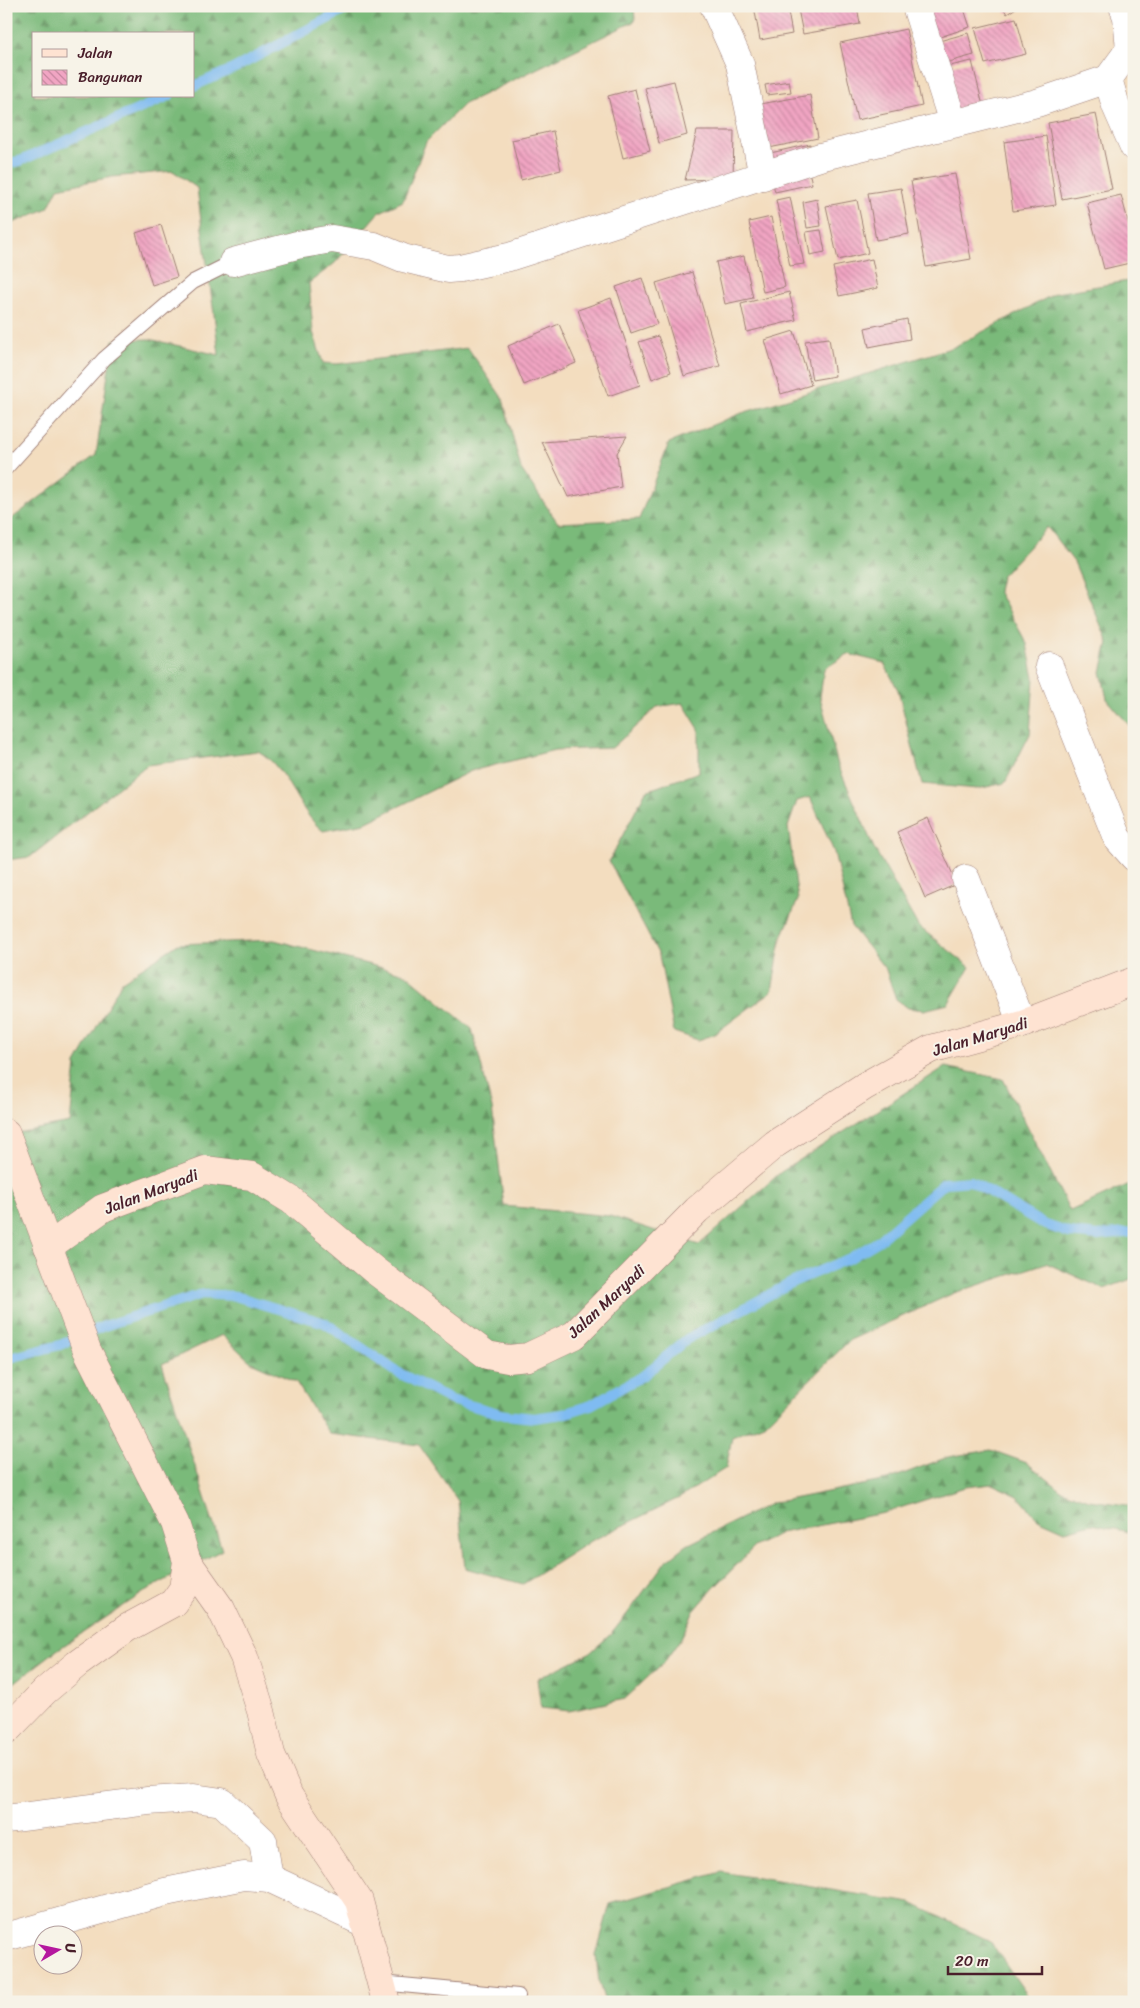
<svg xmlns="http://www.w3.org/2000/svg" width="1140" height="2008" font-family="Sriracha,sans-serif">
  <defs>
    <pattern id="forest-firs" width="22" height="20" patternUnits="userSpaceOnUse" patternTransform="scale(1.25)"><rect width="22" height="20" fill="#7aba7a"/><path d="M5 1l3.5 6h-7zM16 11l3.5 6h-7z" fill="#669764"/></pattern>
    <pattern id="building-back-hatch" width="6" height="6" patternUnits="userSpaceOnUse" patternTransform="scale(1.25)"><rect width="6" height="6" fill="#f1a5c3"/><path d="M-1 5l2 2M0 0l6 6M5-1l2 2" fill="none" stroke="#c5869f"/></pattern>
  </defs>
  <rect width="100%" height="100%" fill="#f7f3e8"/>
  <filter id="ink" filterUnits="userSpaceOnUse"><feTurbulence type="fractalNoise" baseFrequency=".02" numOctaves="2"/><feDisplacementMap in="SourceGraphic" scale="10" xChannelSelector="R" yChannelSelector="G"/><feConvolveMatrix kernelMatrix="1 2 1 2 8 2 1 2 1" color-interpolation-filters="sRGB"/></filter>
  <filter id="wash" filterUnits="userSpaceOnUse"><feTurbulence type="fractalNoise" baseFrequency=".0096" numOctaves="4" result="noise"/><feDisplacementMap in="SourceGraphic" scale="20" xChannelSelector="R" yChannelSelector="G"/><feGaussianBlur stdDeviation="1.12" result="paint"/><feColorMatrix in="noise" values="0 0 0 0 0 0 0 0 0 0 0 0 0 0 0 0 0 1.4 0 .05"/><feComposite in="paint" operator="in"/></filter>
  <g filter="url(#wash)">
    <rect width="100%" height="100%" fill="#f3ddbf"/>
    <g fill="url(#forest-firs)" stroke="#626c52" fill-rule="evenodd">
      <path d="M 6,6 L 634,6 L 635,21 L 464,104 L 426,142 L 403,201 L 378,213 L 335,263 L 309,283 L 313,332 L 323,363 L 337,364 L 468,348 L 503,399 L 521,469 L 558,523 L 639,519 L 669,443 L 742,413 L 954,347 L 1056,293 L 1134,280 L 1134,731 L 1107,699 L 1101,672 L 1108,642 L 1074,562 L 1047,527 L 1001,577 L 998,591 L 1027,644 L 1034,678 L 1030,734 L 1005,783 L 977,789 L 922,784 L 898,690 L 884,663 L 848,654 L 824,669 L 820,697 L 838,765 L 874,848 L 918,926 L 970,967 L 948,1004 L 924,1010 L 908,1008 L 896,999 L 886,970 L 851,926 L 834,852 L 810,797 L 797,801 L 788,827 L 798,900 L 781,939 L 772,991 L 713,1035 L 698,1040 L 674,1032 L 659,955 L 609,861 L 646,791 L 699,772 L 699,729 L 683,703 L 657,707 L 612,748 L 555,750 L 471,771 L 365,823 L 323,831 C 296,809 288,768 258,751 L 147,765 L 30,857 L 6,860 L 6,523 L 96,455 L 113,340 L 149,339 L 219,355 C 213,299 203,244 197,188 L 173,171 L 112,177 L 58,188 L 48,208 L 6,226 ZM 34,34 L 194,34 L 194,96 L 34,96 Z"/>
      <path d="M 274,940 L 406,974 L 472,1029 L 492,1108 L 504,1206 L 610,1216 L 699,1245 L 781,1172 L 945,1067 L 1003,1079 L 1070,1211 L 1134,1182 L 1134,1278 L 1104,1289 L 1046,1263 L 954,1293 L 850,1340 L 766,1423 L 732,1437 L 726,1468 L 681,1497 L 589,1542 L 523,1584 L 465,1568 L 458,1501 L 419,1445 L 329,1434 L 296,1382 L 251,1362 L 222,1335 L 162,1364 L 222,1550 L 149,1589 L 57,1650 L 6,1689 L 6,1135 L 70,1123 L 76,1064 L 122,981 L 178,944 Z"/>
      <path d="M 991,1450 L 1027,1463 L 1061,1490 L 1089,1500 L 1134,1506 L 1134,1533 L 1092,1524 L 1065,1531 L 1038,1519 L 1018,1496 L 992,1484 L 965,1487 L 884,1513 L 780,1533 L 754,1547 L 713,1589 L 694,1611 L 681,1638 L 665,1661 L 625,1699 L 569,1711 L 541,1708 L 537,1679 L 591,1652 L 612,1633 L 631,1609 L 665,1562 L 687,1545 L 772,1503 L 887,1480 L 948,1457 Z"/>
      <path d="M 721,1872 L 911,1903 L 990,1941 L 1032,2002 L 605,2002 L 599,1983 L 596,1955 L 610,1904 Z"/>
    </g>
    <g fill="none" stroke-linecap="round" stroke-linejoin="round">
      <g stroke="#7fbbf1" stroke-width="10">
        <path d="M 194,86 L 235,68 L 352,6"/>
        <path d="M 6,164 L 20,161 L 169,96"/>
        <path d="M 6,1359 L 60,1345 L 104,1326 L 202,1294 L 235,1296 L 325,1323 L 397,1372 L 451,1400 L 505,1415 L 534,1418 L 563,1414 L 591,1405 L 644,1375 L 687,1339 L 793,1282 L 850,1258 L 877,1242 L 944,1183 L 971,1181 L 1043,1224 L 1069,1233 L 1098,1236 L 1134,1232"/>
      </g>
    </g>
    <g id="blocks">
      <g fill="url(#building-back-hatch)">
        <path d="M 754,6 L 787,6 L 792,34 L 760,40 Z"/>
        <path d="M 815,6 L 857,6 L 860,24 L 803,34 L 798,9 Z"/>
        <path d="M 923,6 L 963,6 L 970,27 L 934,39 Z"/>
        <path d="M 1002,6 L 1019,6 L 1007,14 Z"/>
        <path d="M 1016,18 L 1026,54 L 985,64 L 975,28 Z"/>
        <path d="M 906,29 L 922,106 L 857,120 L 840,43 Z"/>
        <path d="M 968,33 L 974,55 L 938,65 L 932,43 Z"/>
        <path d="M 972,61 L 985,114 L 954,122 L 941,68 Z"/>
        <path d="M 674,81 L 687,135 L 659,143 L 645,88 Z"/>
        <path d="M 789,81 L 791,92 L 767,95 L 765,85 Z"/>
        <path d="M 635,89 L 650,151 L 623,158 L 608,96 Z"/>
        <path d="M 810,95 L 818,138 L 764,149 L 755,105 Z"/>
        <path d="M 1134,100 L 1134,132 L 1125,101 Z"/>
        <path d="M 1096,114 L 1112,189 L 1062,199 L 1048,123 Z"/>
        <path d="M 553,131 L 561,170 L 521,180 L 512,140 Z"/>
        <path d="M 697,131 L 734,131 L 733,179 L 685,180 Z"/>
        <path d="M 1046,136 L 1056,205 L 1013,211 L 1004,142 Z"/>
        <path d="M 810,144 L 812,154 L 768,164 L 766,154 Z"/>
        <path d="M 808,167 L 812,184 L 775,192 L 771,175 Z"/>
        <path d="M 955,174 L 971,259 L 926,267 L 911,181 Z"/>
        <path d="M 901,188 L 909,234 L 876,240 L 868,193 Z"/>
        <path d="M 1121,195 L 1134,243 L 1134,262 L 1104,269 L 1087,203 Z"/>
        <path d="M 790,197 L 804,264 L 790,266 L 776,200 Z"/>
        <path d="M 817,199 L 821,226 L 807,228 L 803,202 Z"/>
        <path d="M 857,200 L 868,253 L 838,260 L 826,206 Z"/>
        <path d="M 771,217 L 785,287 L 763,292 L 749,222 Z"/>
        <path d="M 161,225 L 177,277 L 152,285 L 136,233 Z"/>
        <path d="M 821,230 L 825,252 L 810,255 L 806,232 Z"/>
        <path d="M 744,256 L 753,298 L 725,304 L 716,262 Z"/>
        <path d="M 872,259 L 878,288 L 839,296 L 833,267 Z"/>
        <path d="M 692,272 L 720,366 L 684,376 L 656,283 Z"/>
        <path d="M 642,278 L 657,324 L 631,333 L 616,287 Z"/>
        <path d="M 789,292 L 796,320 L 747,332 L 741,304 Z"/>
        <path d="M 611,298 L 640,385 L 608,396 L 578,310 Z"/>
        <path d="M 907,319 L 910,339 L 869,347 L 865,328 Z"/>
        <path d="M 559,324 L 576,363 L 524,385 L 508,346 Z"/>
        <path d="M 794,331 L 811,385 L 781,394 L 765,340 Z"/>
        <path d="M 658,336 L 671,372 L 652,379 L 639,342 Z"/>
        <path d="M 829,338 L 835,376 L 812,380 L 805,341 Z"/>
        <path d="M 627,436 L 617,453 L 621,487 L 568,497 L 542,442 Z"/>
        <path d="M 928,818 L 957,884 L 925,898 L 897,832 Z"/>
      </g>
    </g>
  </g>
  <g filter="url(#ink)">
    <use href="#blocks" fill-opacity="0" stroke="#9e7e75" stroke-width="1"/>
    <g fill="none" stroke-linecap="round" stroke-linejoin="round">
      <defs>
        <g id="lane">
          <path d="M 6,468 L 104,359 L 193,282 L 233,262"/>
          <path d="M 381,1983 L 518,1996"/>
        </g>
        <g id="street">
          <path d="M 714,6 L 740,64 L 763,176"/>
          <path d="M 916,6 L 953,123"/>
          <path d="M 1108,79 L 1130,49 L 1127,17 L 1123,6"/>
          <path d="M 233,262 L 297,245 L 332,239 L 374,246 L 403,258 L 448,269 L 460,268 L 509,257 L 820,157 L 1037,103 L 1108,79 L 1116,106 L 1134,147"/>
          <path d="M 1049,666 L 1117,838 L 1134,857"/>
          <path d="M 966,879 L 1022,1024"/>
          <path d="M 6,1819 L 148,1801 L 194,1798 L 222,1802 L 263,1841 L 269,1878"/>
          <path d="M 6,1937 L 165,1892 L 244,1876 L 269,1878 L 365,1923"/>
        </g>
        <g id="secondary">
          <path d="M 6,1133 L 87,1350 L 175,1523 L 187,1561 L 183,1589 L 173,1603 L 127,1628 L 77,1664 L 45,1691 L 6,1731"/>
          <path d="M 48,1247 L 103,1208 L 205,1170 L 252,1176 L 291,1200 L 374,1270 L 487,1355 L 508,1359 L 528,1357 L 574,1335 L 697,1210 L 775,1144 L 865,1086 L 931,1049 L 1022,1024 L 1134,981"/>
          <path d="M 187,1561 L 221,1609 L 244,1657 L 261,1711 L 271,1754 L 289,1796 L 359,1901 L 386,2002"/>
        </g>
      </defs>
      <use href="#lane" stroke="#9e7e75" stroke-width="16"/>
      <use href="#street" stroke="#9e7e75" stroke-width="29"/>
      <use href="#secondary" stroke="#9e7e75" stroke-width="29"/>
      <use href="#lane" stroke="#fff" stroke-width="14"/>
      <use href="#street" stroke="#fff" stroke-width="28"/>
      <use href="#secondary" stroke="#fee3d2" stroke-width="28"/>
    </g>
  </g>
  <g text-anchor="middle" stroke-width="4" stroke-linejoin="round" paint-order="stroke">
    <g font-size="16" fill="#4a1f2b" stroke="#f7f3e8">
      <text transform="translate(980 1036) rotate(-17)" y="6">Jalan Maryadi</text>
      <text transform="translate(151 1191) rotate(-21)" y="6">Jalan Maryadi</text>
      <text transform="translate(606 1301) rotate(-43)" y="6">Jalan Maryadi</text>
    </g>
  </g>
  <rect width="1140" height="2008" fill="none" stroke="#f7f3e8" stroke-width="25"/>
  <rect x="32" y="32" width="162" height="65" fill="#f7f3e8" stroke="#b29e9c"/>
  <rect x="42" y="49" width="25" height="8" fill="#fee3d2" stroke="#b29e9c"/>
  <text x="78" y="58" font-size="15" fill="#4a1f2b">Jalan</text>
  <rect x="42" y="70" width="25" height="15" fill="url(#building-back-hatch)" stroke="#b29e9c"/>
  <text x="78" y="82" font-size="15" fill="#4a1f2b">Bangunan</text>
  <g transform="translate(58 1950) rotate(81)"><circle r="24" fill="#f7f3e8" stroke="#b29e9c"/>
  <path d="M0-4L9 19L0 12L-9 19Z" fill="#b5179e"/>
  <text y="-8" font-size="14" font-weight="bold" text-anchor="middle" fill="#4a1f2b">U</text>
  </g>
  <path d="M948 1966v8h94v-8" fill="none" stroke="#4a1f2b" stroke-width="2.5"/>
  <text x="955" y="1966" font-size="15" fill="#4a1f2b" stroke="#f7f3e8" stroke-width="4" paint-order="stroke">20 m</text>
</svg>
